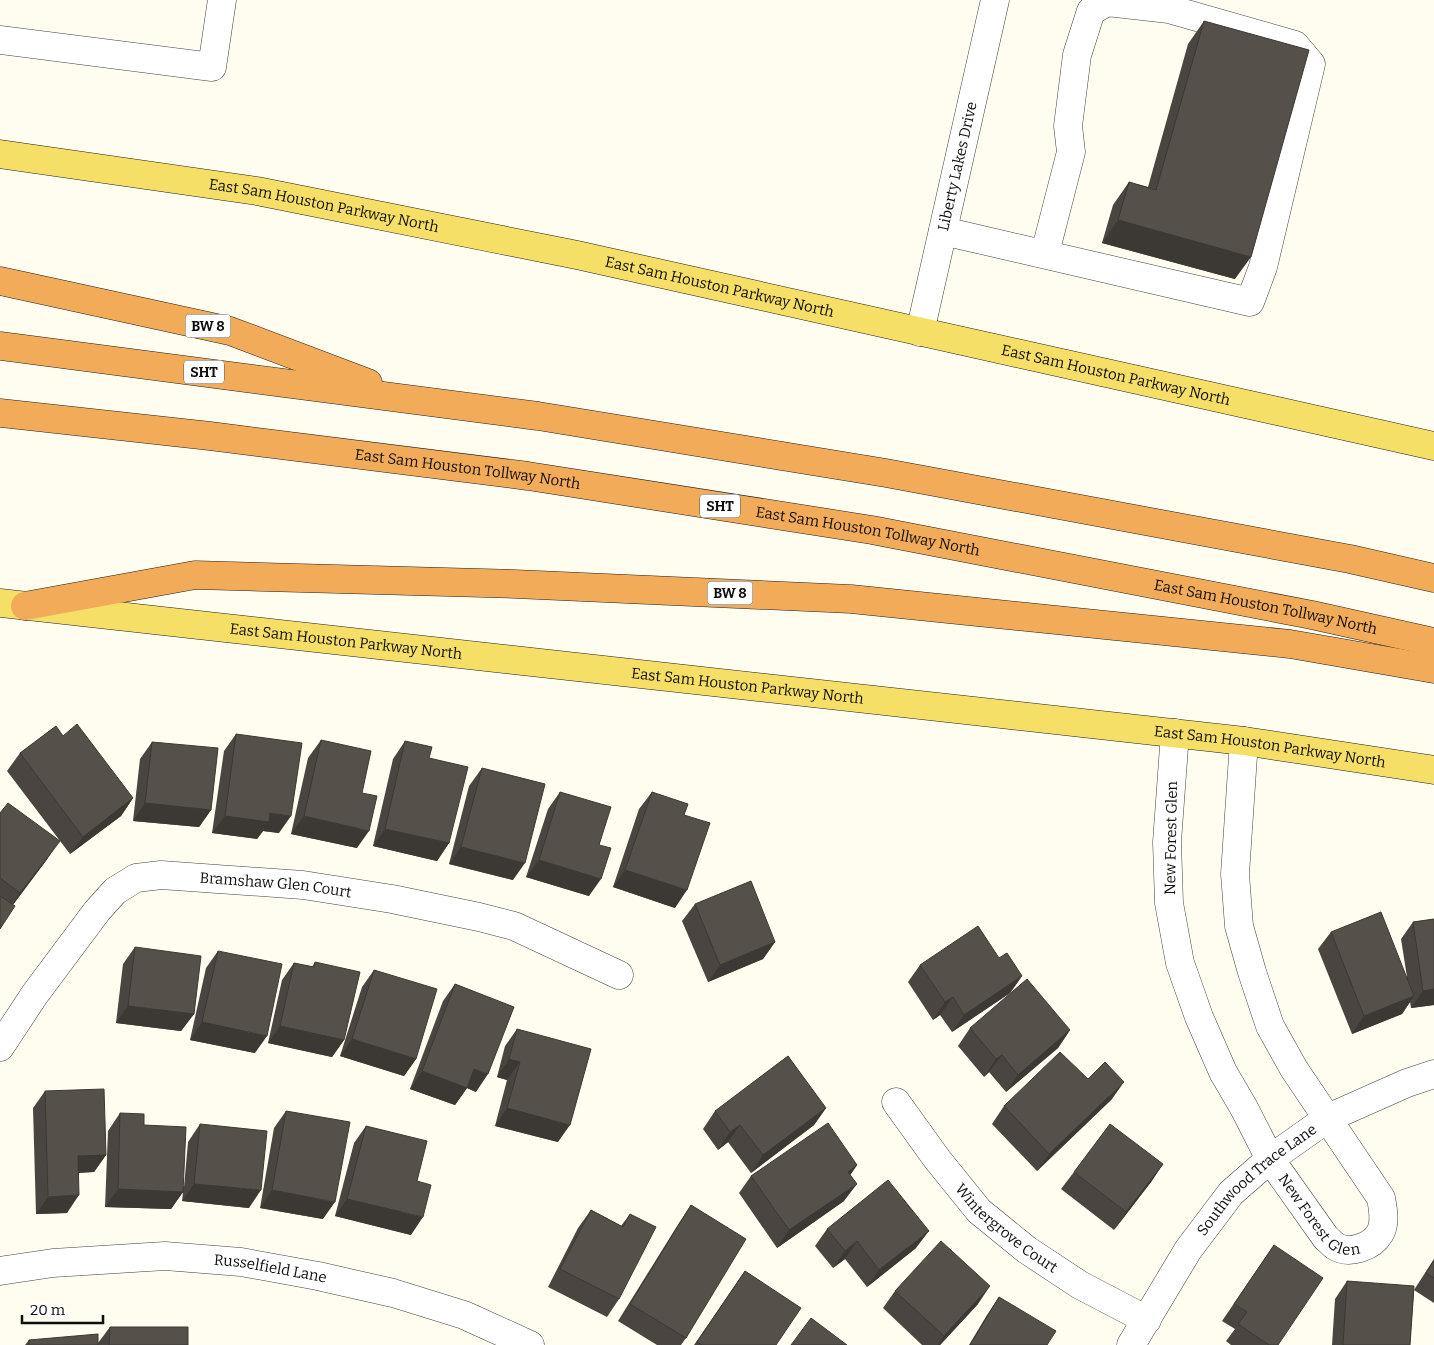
<svg xmlns="http://www.w3.org/2000/svg" width="1434" height="1345" font-family="Bitter,serif">
  <rect width="100%" height="100%" fill="#fffdef"/>
  <g fill="none" stroke-linecap="round" stroke-linejoin="round">
    <defs>
      <g id="minor">
        <path d="M 0,40 L 212,67 L 222,0"/>
        <path d="M 943,231 L 1250,302 L 1263,267 L 1311,64 L 1295,45 L 1169,9 L 1107,2 L 1091,11 L 1077,55 L 1068,126 L 1071,152 L 1045,253"/>
        <path id="s1" d="M 920,332 L 995,0"/>
        <path id="s2" d="M 1175,733 L 1167,842 L 1169,903 L 1180,963 L 1199,1017 L 1223,1072 L 1244,1108 L 1270,1159 L 1326,1238 C 1329,1240 1332,1244 1335,1246 C 1349,1255 1372,1247 1380,1233 C 1386,1223 1383,1209 1381,1198 L 1294,1069 L 1270,1026 L 1252,972 L 1239,926 L 1235,874 L 1244,741"/>
        <path id="s3" d="M 0,1047 L 35,994 L 97,911 L 115,891 L 136,878 L 161,875 L 303,885 L 392,899 L 479,917 L 514,926 L 619,975"/>
        <path id="s4" d="M 896,1102 L 937,1159 L 979,1211 L 1027,1250 L 1080,1285 L 1147,1320"/>
        <path id="s5" d="M 0,1271 L 53,1263 L 165,1256 L 241,1262 L 318,1276 L 393,1293 L 464,1315 L 530,1345"/>
        <path id="s6" d="M 1131,1345 L 1188,1250 L 1231,1193 L 1270,1159 L 1328,1118 L 1407,1083 L 1434,1074"/>
      </g>
      <g id="major">
        <path id="s7" d="M 0,154 L 257,191 L 577,255 L 1434,446"/>
        <path id="s8" d="M 0,603 L 1244,741 L 1434,770"/>
      </g>
      <g id="highway">
        <path d="M 0,281 L 230,331 L 368,383"/>
        <path d="M 0,346 L 538,416 L 886,473 L 1350,559 L 1434,578"/>
        <path id="s9" d="M 0,413 L 210,436 L 528,476 L 872,530 L 1312,615 L 1434,642"/>
        <path d="M 25,606 L 195,575 L 515,584 L 851,599 L 1290,644 L 1434,669"/>
      </g>
    </defs>
    <use href="#minor" stroke="#414141" stroke-width="29"/>
    <use href="#major" stroke="#1f1f1f" stroke-width="29"/>
    <use href="#highway" stroke="#1f1f1f" stroke-width="29"/>
    <use href="#minor" stroke="#fff" stroke-width="28"/>
    <use href="#major" stroke="#f6df67" stroke-width="28"/>
    <use href="#highway" stroke="#f2ab59" stroke-width="28"/>
  </g>
  <g fill="#4a4540">
    <path d="M 1204,21 L 1235,279 L 1102,243 L 1113,205 L 1129,182 L 1148,187 L 1188,44 Z"/>
    <path d="M 236,734 L 279,833 L 263,831 L 257,839 L 212,833 L 224,751 Z"/>
    <path d="M 63,736 L 133,798 L 121,816 L 70,854 L 7,771 L 20,753 Z"/>
    <path d="M 321,740 L 362,793 L 357,848 L 291,834 L 308,758 Z"/>
    <path d="M 405,741 L 429,758 L 449,843 L 437,861 L 373,846 L 393,759 Z"/>
    <path d="M 152,742 L 211,810 L 199,827 L 133,821 L 140,759 Z"/>
    <path d="M 482,768 L 513,880 L 449,864 L 469,786 Z"/>
    <path d="M 560,792 L 599,845 L 589,896 L 526,877 L 548,809 Z"/>
    <path d="M 652,792 L 684,815 L 675,908 L 613,887 L 639,809 Z"/>
    <path d="M 0,813 L 48,858 L 13,905 L 0,929 Z"/>
    <path d="M 695,904 L 775,942 L 763,959 L 708,982 L 682,921 Z"/>
    <path d="M 1434,919 L 1434,1005 L 1411,1008 L 1410,1002 L 1402,1014 L 1352,1034 L 1318,949 L 1331,932 L 1407,977 L 1401,939 L 1413,922 Z"/>
    <path d="M 135,947 L 194,1014 L 181,1031 L 116,1023 L 123,964 Z"/>
    <path d="M 218,951 L 255,1053 L 190,1040 L 206,968 Z"/>
    <path d="M 999,958 L 1022,976 L 1010,993 L 952,1032 L 940,1015 L 933,1020 L 908,982 L 920,965 Z"/>
    <path d="M 315,962 L 344,1040 L 332,1057 L 268,1043 L 282,980 L 294,963 L 312,967 Z"/>
    <path d="M 374,970 L 416,1059 L 404,1076 L 340,1056 L 362,987 Z"/>
    <path d="M 455,984 L 476,1092 L 467,1088 L 455,1105 L 410,1089 L 443,1001 Z"/>
    <path d="M 970,1028 L 1070,1030 L 1058,1048 L 1006,1092 L 989,1072 L 984,1077 L 958,1046 Z"/>
    <path d="M 517,1029 L 558,1142 L 495,1126 L 507,1080 L 497,1077 L 505,1046 Z"/>
    <path d="M 1088,1079 L 1112,1099 L 1037,1171 L 992,1124 L 1004,1106 Z"/>
    <path d="M 45,1091 L 106,1155 L 94,1172 L 79,1173 L 67,1213 L 36,1214 L 33,1108 Z"/>
    <path d="M 826,1108 L 814,1125 L 751,1173 L 728,1142 L 718,1150 L 703,1129 L 715,1111 Z"/>
    <path d="M 286,1111 L 323,1219 L 260,1208 L 274,1128 Z"/>
    <path d="M 120,1113 L 144,1125 L 184,1187 L 188,1142 L 200,1124 L 249,1208 L 182,1201 L 183,1192 L 171,1209 L 105,1207 L 108,1131 Z"/>
    <path d="M 366,1126 L 411,1235 L 335,1216 L 354,1143 Z"/>
    <path d="M 1163,1164 L 1151,1182 L 1114,1230 L 1061,1189 L 1074,1172 Z"/>
    <path d="M 857,1165 L 850,1175 L 844,1201 L 777,1248 L 739,1193 L 751,1176 Z"/>
    <path d="M 691,1205 L 686,1338 L 681,1345 L 657,1345 L 618,1321 L 679,1223 Z"/>
    <path d="M 591,1210 L 621,1226 L 630,1214 L 619,1299 L 607,1317 L 548,1287 L 578,1228 Z"/>
    <path d="M 827,1229 L 916,1248 L 867,1287 L 845,1259 L 833,1268 L 815,1246 Z"/>
    <path d="M 1274,1245 L 1278,1345 L 1231,1345 L 1226,1341 L 1235,1329 L 1222,1321 Z"/>
    <path d="M 1434,1259 L 1434,1303 L 1414,1290 L 1410,1345 L 1332,1345 L 1335,1299 L 1347,1281 L 1414,1290 Z"/>
    <path d="M 745,1271 L 776,1345 L 694,1345 Z"/>
    <path d="M 895,1291 L 978,1304 L 940,1345 L 922,1345 L 883,1308 Z"/>
    <path d="M 999,1297 L 1047,1345 L 969,1345 L 987,1315 Z"/>
    <path d="M 110,1327 L 188,1345 L 25,1345 L 29,1340 L 98,1343 Z"/>
  </g>
  <g fill="#3c3834">
    <path d="M 1118,220 L 1251,257 L 1235,279 L 1102,243 Z"/>
    <path d="M 133,798 L 121,816 L 70,854 L 83,837 Z"/>
    <path d="M 145,803 L 211,810 L 199,827 L 133,821 Z"/>
    <path d="M 270,813 L 291,816 L 279,833 L 263,831 L 257,839 L 212,833 L 225,816 Z"/>
    <path d="M 304,816 L 369,831 L 357,848 L 291,834 Z"/>
    <path d="M 385,829 L 449,843 L 437,861 L 373,846 Z"/>
    <path d="M 60,841 L 48,858 L 8,911 L 20,893 Z"/>
    <path d="M 461,847 L 525,863 L 513,880 L 449,864 Z"/>
    <path d="M 539,860 L 601,879 L 589,896 L 526,877 Z"/>
    <path d="M 625,870 L 687,890 L 675,908 L 613,887 Z"/>
    <path d="M 775,942 L 763,959 L 708,982 L 720,965 Z"/>
    <path d="M 1022,976 L 1010,993 L 952,1032 L 964,1015 Z"/>
    <path d="M 1434,989 L 1434,1005 L 1411,1008 L 1423,991 Z"/>
    <path d="M 1414,996 L 1402,1014 L 1352,1034 L 1364,1016 Z"/>
    <path d="M 953,997 L 940,1015 L 933,1020 L 945,1002 Z"/>
    <path d="M 128,1006 L 194,1014 L 181,1031 L 116,1023 Z"/>
    <path d="M 202,1022 L 267,1036 L 255,1053 L 190,1040 Z"/>
    <path d="M 280,1026 L 344,1040 L 332,1057 L 268,1043 Z"/>
    <path d="M 1070,1030 L 1058,1048 L 1006,1092 L 1018,1075 Z"/>
    <path d="M 352,1039 L 416,1059 L 404,1076 L 340,1056 Z"/>
    <path d="M 1002,1055 L 989,1072 L 984,1077 L 996,1059 Z"/>
    <path d="M 509,1059 L 520,1062 L 507,1080 L 497,1077 Z"/>
    <path d="M 474,1069 L 488,1074 L 476,1092 L 467,1088 L 455,1105 L 410,1089 L 422,1071 Z"/>
    <path d="M 1124,1082 L 1112,1099 L 1037,1171 L 1049,1154 Z"/>
    <path d="M 507,1108 L 570,1125 L 558,1142 L 495,1126 Z"/>
    <path d="M 826,1108 L 814,1125 L 751,1173 L 763,1155 Z"/>
    <path d="M 740,1125 L 728,1142 L 718,1150 L 730,1132 Z"/>
    <path d="M 106,1155 L 94,1172 L 66,1173 L 78,1156 Z"/>
    <path d="M 1163,1164 L 1151,1182 L 1114,1230 L 1126,1212 Z"/>
    <path d="M 857,1165 L 845,1183 L 848,1172 Z"/>
    <path d="M 194,1184 L 261,1190 L 249,1208 L 182,1201 Z"/>
    <path d="M 857,1184 L 844,1201 L 777,1248 L 789,1230 Z"/>
    <path d="M 118,1189 L 183,1192 L 171,1209 L 105,1207 Z"/>
    <path d="M 272,1190 L 335,1202 L 323,1219 L 260,1208 Z"/>
    <path d="M 79,1195 L 67,1213 L 36,1214 L 48,1197 Z"/>
    <path d="M 347,1199 L 423,1217 L 411,1235 L 335,1216 Z"/>
    <path d="M 929,1231 L 916,1248 L 867,1287 L 879,1270 Z"/>
    <path d="M 857,1241 L 845,1259 L 833,1268 L 845,1251 Z"/>
    <path d="M 990,1286 L 978,1304 L 940,1345 L 938,1345 L 944,1336 Z"/>
  </g>
  <g fill="#56504a" stroke="#3c3834">
    <path d="M 1204,21 L 1309,50 L 1251,257 L 1118,220 L 1129,182 L 1156,190 Z"/>
    <path d="M 77,724 L 133,798 L 83,837 L 20,753 L 56,726 L 63,736 Z"/>
    <path d="M 236,734 L 302,743 L 291,816 L 270,813 L 269,822 L 225,816 Z"/>
    <path d="M 321,740 L 371,751 L 362,793 L 377,796 L 369,831 L 304,816 Z"/>
    <path d="M 405,741 L 432,747 L 429,758 L 468,767 L 449,843 L 385,829 Z"/>
    <path d="M 152,742 L 218,748 L 211,810 L 145,803 Z"/>
    <path d="M 482,768 L 545,784 L 525,863 L 461,847 Z"/>
    <path d="M 560,792 L 611,807 L 599,845 L 611,848 L 601,879 L 539,860 Z"/>
    <path d="M 652,792 L 688,804 L 684,815 L 710,823 L 687,890 L 625,870 Z"/>
    <path d="M 8,803 L 60,841 L 20,893 L 0,878 L 0,813 Z"/>
    <path d="M 751,881 L 775,942 L 720,965 L 695,904 Z"/>
    <path d="M 0,896 L 15,906 L 0,929 Z"/>
    <path d="M 1381,912 L 1414,996 L 1364,1016 L 1331,932 Z"/>
    <path d="M 1434,919 L 1434,989 L 1423,991 L 1413,922 Z"/>
    <path d="M 978,926 L 999,958 L 1007,953 L 1022,976 L 964,1015 L 953,997 L 945,1002 L 920,965 Z"/>
    <path d="M 135,947 L 201,956 L 194,1014 L 128,1006 Z"/>
    <path d="M 218,951 L 282,964 L 267,1036 L 202,1022 Z"/>
    <path d="M 315,962 L 360,972 L 344,1040 L 280,1026 L 294,963 L 314,967 Z"/>
    <path d="M 374,970 L 437,989 L 416,1059 L 352,1039 Z"/>
    <path d="M 1027,979 L 1070,1030 L 1018,1075 L 1002,1055 L 996,1059 L 970,1028 Z"/>
    <path d="M 455,984 L 514,1007 L 488,1074 L 474,1069 L 467,1088 L 422,1071 Z"/>
    <path d="M 517,1029 L 591,1049 L 570,1125 L 507,1108 L 520,1062 L 509,1059 Z"/>
    <path d="M 1060,1052 L 1088,1079 L 1105,1062 L 1124,1082 L 1049,1154 L 1004,1106 Z"/>
    <path d="M 788,1056 L 826,1108 L 763,1155 L 740,1125 L 730,1132 L 715,1111 Z"/>
    <path d="M 104,1089 L 106,1155 L 78,1156 L 79,1195 L 48,1197 L 45,1091 Z"/>
    <path d="M 286,1111 L 350,1122 L 335,1202 L 272,1190 Z"/>
    <path d="M 120,1113 L 144,1114 L 144,1125 L 186,1127 L 183,1192 L 118,1189 Z"/>
    <path d="M 828,1123 L 857,1165 L 848,1172 L 857,1184 L 789,1230 L 751,1176 Z"/>
    <path d="M 200,1124 L 267,1131 L 261,1190 L 194,1184 Z"/>
    <path d="M 1110,1124 L 1163,1164 L 1126,1212 L 1074,1172 Z"/>
    <path d="M 366,1126 L 427,1141 L 417,1181 L 431,1185 L 423,1217 L 347,1199 Z"/>
    <path d="M 888,1180 L 929,1231 L 879,1270 L 857,1241 L 845,1251 L 827,1229 Z"/>
    <path d="M 691,1205 L 746,1239 L 686,1338 L 630,1304 Z"/>
    <path d="M 591,1210 L 623,1227 L 630,1214 L 656,1227 L 619,1299 L 560,1269 Z"/>
    <path d="M 941,1241 L 990,1286 L 944,1336 L 895,1291 Z"/>
    <path d="M 1274,1245 L 1323,1278 L 1278,1345 L 1269,1345 L 1238,1324 L 1247,1312 L 1234,1304 Z"/>
    <path d="M 1434,1260 L 1434,1278 L 1426,1273 Z"/>
    <path d="M 745,1271 L 801,1308 L 776,1345 L 702,1345 L 697,1342 Z"/>
    <path d="M 1347,1281 L 1414,1286 L 1410,1345 L 1343,1345 Z"/>
    <path d="M 999,1297 L 1056,1331 L 1047,1345 L 970,1345 Z"/>
    <path d="M 811,1318 L 847,1345 L 791,1345 Z"/>
    <path d="M 110,1327 L 188,1327 L 188,1345 L 109,1345 Z"/>
    <path d="M 98,1334 L 98,1345 L 29,1345 L 29,1340 Z"/>
  </g>
  <g text-anchor="middle" stroke-width="5" stroke-linejoin="round" paint-order="stroke">
    <g fill="#fff" stroke="#565656" stroke-width="1">
      <rect x="185.5" y="314.5" width="45" height="23" rx="4"/>
      <rect x="184" y="360.5" width="40" height="23" rx="4"/>
      <rect x="700" y="494.5" width="40" height="23" rx="4"/>
      <rect x="707.5" y="581.5" width="45" height="23" rx="4"/>
    </g>
    <g font-size="14" font-weight="bold" fill="#0e0e0e">
      <text x="208" y="331">BW 8</text>
      <text x="204" y="377">SHT</text>
      <text x="720" y="511">SHT</text>
      <text x="730" y="598">BW 8</text>
    </g>
    <g font-size="15" fill="#0e0e0e" stroke="#fff">
      <text dy="5" stroke="none"><textPath href="#s1" startOffset="170">Liberty Lakes Drive</textPath></text>
      <text dy="5" stroke="none"><textPath href="#s7" startOffset="328">East Sam Houston Parkway North</textPath></text>
      <text dy="5" stroke="none"><textPath href="#s7" startOffset="732">East Sam Houston Parkway North</textPath></text>
      <text dy="5" stroke="none"><textPath href="#s7" startOffset="1138">East Sam Houston Parkway North</textPath></text>
      <text dy="5" stroke="none"><textPath href="#s9" startOffset="471">East Sam Houston Tollway North</textPath></text>
      <text dy="5" stroke="none"><textPath href="#s9" startOffset="876">East Sam Houston Tollway North</textPath></text>
      <text dy="5" stroke="none"><textPath href="#s9" startOffset="1281">East Sam Houston Tollway North</textPath></text>
      <text dy="5" stroke="none"><textPath href="#s8" startOffset="348">East Sam Houston Parkway North</textPath></text>
      <text dy="5" stroke="none"><textPath href="#s8" startOffset="752">East Sam Houston Parkway North</textPath></text>
      <text dy="5" stroke="none"><textPath href="#s8" startOffset="1278">East Sam Houston Parkway North</textPath></text>
      <text transform="translate(1171 838) rotate(-89)" y="5">New Forest Glen</text>
      <text dy="5" stroke="none"><textPath href="#s3" startOffset="359">Bramshaw Glen Court</textPath></text>
      <text dy="5" stroke="none"><textPath href="#s6" startOffset="210">Southwood Trace Lane</textPath></text>
      <text dy="5" stroke="none"><textPath href="#s2" startOffset="525">New Forest Glen</textPath></text>
      <text dy="5" stroke="none"><textPath href="#s4" startOffset="169">Wintergrove Court</textPath></text>
      <text dy="5" stroke="none"><textPath href="#s5" startOffset="272">Russelfield Lane</textPath></text>
    </g>
  </g>
  <path d="M22 1315v8h81v-8" fill="none" stroke="#0e0e0e" stroke-width="2.5"/>
  <text x="30" y="1315" font-size="15" fill="#0e0e0e" stroke="#ffffff" stroke-width="4" paint-order="stroke">20 m</text>
</svg>
